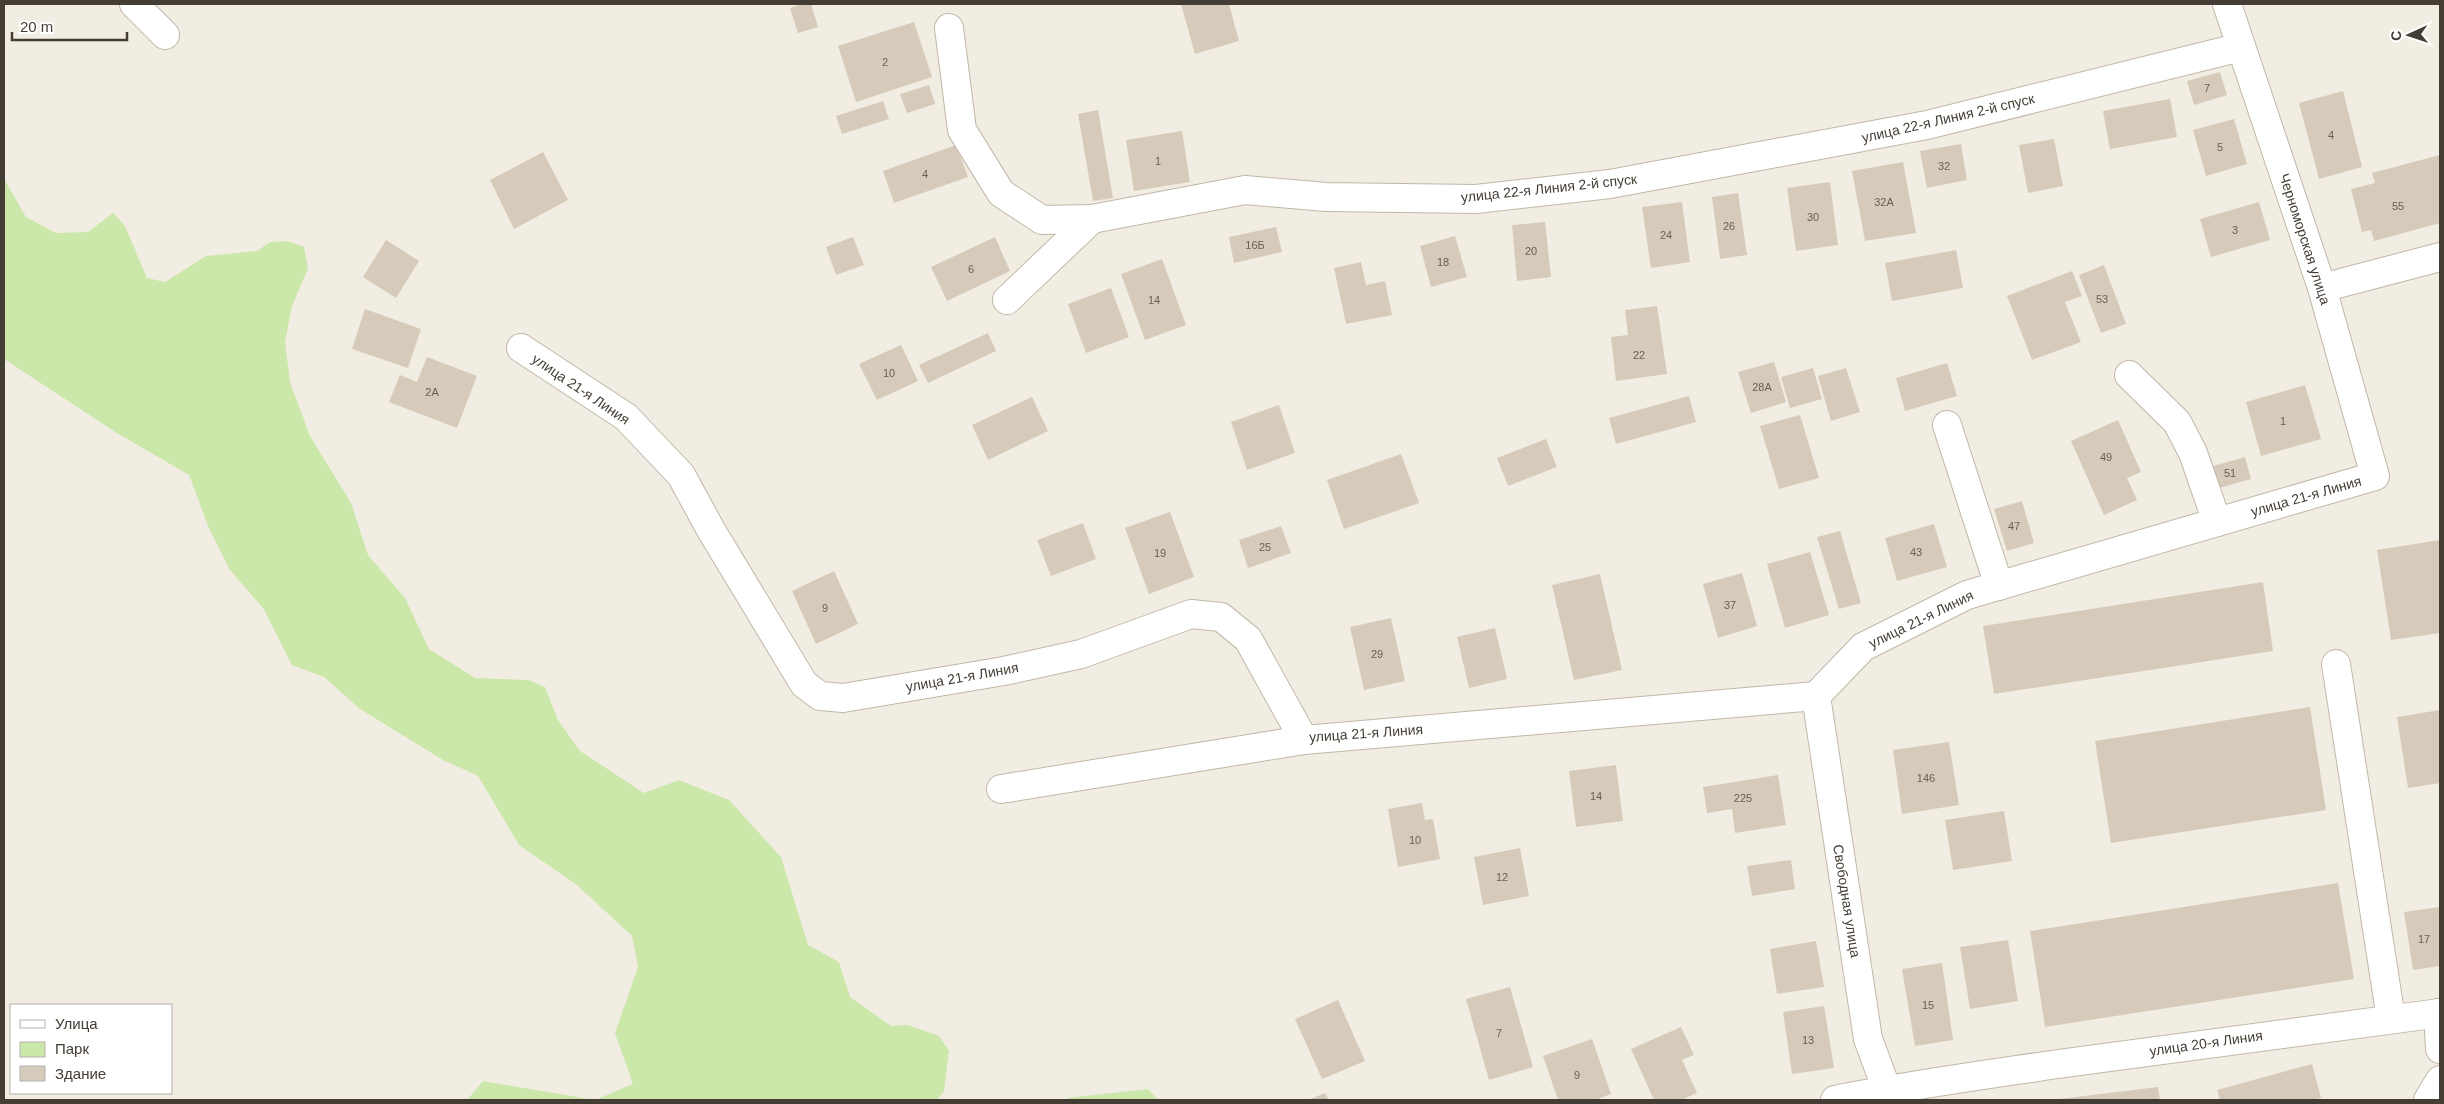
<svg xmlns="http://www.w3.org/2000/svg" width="2444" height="1104" font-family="Helvetica,sans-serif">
  <rect width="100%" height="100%" fill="#f2ede2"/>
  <g fill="#cce7aa">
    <path d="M 4,179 L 26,217 L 56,233 L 88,232 L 113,213 L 125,226 L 147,278 L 165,282 L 206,256 L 257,251 L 270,242 L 288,241 L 304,247 L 308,268 L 292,306 L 285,342 L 290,382 L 310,436 L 351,503 L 368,555 L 405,598 L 429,649 L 475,678 L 528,680 L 545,687 L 558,720 L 580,751 L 644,793 L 679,780 L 729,800 L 781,857 L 808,945 L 839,962 L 850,997 L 891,1026 L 908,1025 L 939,1036 L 949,1051 L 944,1091 L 937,1100 L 467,1100 L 483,1081 L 595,1100 L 633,1084 L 615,1033 L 638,967 L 632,936 L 577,885 L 519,845 L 478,776 L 443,760 L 360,709 L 324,677 L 292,665 L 263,608 L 230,570 L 209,528 L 189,475 L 117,433 L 4,359 Z"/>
    <path d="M 1148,1089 L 1158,1100 L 1067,1100 L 1068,1098 Z"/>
  </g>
  <g fill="#d6cbbb">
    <path d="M 802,4 L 811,4 L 818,27 L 798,33 L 790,8 Z"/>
    <path d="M 1181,4 L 1229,4 L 1239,41 L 1195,54 Z"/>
    <path d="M 914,22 L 932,77 L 856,102 L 838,46 Z"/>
    <path d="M 2220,72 L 2227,95 L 2194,105 L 2187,81 Z"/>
    <path d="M 929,85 L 935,104 L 907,113 L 900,94 Z"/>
    <path d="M 2343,91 L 2362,167 L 2319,179 L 2299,103 Z"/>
    <path d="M 2170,99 L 2177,137 L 2110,149 L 2103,111 Z"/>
    <path d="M 883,101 L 889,119 L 842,134 L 836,116 Z"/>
    <path d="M 1098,110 L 1113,198 L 1093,201 L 1078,114 Z"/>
    <path d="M 2234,119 L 2247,164 L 2206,176 L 2193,130 Z"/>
    <path d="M 1182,131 L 1190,182 L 1134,191 L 1126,140 Z"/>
    <path d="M 2054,139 L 2063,186 L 2028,193 L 2019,145 Z"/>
    <path d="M 1961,144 L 1967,180 L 1927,188 L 1920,151 Z"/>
    <path d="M 956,145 L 968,177 L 894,203 L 883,171 Z"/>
    <path d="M 543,152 L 568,200 L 514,229 L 490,180 Z"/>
    <path d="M 2440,155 L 2440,223 L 2374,241 L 2371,230 L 2362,232 L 2351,189 L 2375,183 L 2372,173 Z"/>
    <path d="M 1903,162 L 1916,233 L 1865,241 L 1852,171 Z"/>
    <path d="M 1830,182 L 1838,245 L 1796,251 L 1787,188 Z"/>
    <path d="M 1738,193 L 1747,255 L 1720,259 L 1712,197 Z"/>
    <path d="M 1682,202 L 1690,262 L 1651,268 L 1642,207 Z"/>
    <path d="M 2259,202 L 2270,240 L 2211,257 L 2200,219 Z"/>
    <path d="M 1545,222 L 1551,277 L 1517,281 L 1512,225 Z"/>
    <path d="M 1276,227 L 1282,252 L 1234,263 L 1229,237 Z"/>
    <path d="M 1455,236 L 1467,277 L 1431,287 L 1420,246 Z"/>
    <path d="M 853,237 L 864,265 L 836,275 L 826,247 Z"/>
    <path d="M 995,237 L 1010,271 L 947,301 L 931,267 Z"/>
    <path d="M 386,240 L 419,261 L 396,298 L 363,277 Z"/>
    <path d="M 1956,250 L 1963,288 L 1892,301 L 1885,263 Z"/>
    <path d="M 1162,259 L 1186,325 L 1145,340 L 1121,274 Z"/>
    <path d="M 1361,262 L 1366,285 L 1385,281 L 1392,315 L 1346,324 L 1334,268 Z"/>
    <path d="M 2104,265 L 2126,324 L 2101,333 L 2079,275 Z"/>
    <path d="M 2072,271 L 2082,296 L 2065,302 L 2081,342 L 2032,360 L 2007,296 Z"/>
    <path d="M 1111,288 L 1129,337 L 1086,353 L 1068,304 Z"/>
    <path d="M 1657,306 L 1667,374 L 1616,381 L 1611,337 L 1628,335 L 1625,310 Z"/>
    <path d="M 365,309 L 421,329 L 408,368 L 352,349 Z"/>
    <path d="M 988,333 L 996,351 L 928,383 L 919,365 Z"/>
    <path d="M 901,345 L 918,381 L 877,400 L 859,364 Z"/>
    <path d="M 427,357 L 477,376 L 457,428 L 389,402 L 400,375 L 417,382 Z"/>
    <path d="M 1774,362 L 1786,402 L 1751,413 L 1738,372 Z"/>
    <path d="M 1947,363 L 1957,396 L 1905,411 L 1896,378 Z"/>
    <path d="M 1813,368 L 1822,399 L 1790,408 L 1781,377 Z"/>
    <path d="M 1846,368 L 1860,412 L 1831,421 L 1818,376 Z"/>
    <path d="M 2305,385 L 2321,439 L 2261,456 L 2246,402 Z"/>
    <path d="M 1689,396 L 1696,422 L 1616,444 L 1609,418 Z"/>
    <path d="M 1032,397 L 1048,431 L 988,460 L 972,425 Z"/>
    <path d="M 1279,405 L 1295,453 L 1247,470 L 1231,422 Z"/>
    <path d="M 1800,415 L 1819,478 L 1779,489 L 1760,426 Z"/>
    <path d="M 2118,420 L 2141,472 L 2127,478 L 2137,500 L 2104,515 L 2071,441 Z"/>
    <path d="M 1546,439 L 1557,467 L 1508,486 L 1497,458 Z"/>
    <path d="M 1401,454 L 1419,503 L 1344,529 L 1327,480 Z"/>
    <path d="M 2245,457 L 2251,479 L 2216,489 L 2210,467 Z"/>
    <path d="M 2022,501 L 2034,543 L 2007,551 L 1994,509 Z"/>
    <path d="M 1170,512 L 1194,577 L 1149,594 L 1125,528 Z"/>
    <path d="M 1083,523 L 1096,559 L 1051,576 L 1037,540 Z"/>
    <path d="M 1934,524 L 1947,567 L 1897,581 L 1885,538 Z"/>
    <path d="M 1281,526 L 1291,553 L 1248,568 L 1239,540 Z"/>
    <path d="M 1840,531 L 1861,603 L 1839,609 L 1817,537 Z"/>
    <path d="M 2440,540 L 2440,633 L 2391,640 L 2377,550 Z"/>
    <path d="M 1810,552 L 1829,615 L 1785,628 L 1767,564 Z"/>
    <path d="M 834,571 L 858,624 L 816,644 L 792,591 Z"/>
    <path d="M 1742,573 L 1757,626 L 1718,638 L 1703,584 Z"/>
    <path d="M 1600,574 L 1622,670 L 1574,680 L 1552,585 Z"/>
    <path d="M 2263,582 L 2273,651 L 1994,694 L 1983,626 Z"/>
    <path d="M 1391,618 L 1405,681 L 1364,690 L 1350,627 Z"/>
    <path d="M 1495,628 L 1507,679 L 1469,688 L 1457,637 Z"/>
    <path d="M 2310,707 L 2326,810 L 2111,843 L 2095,741 Z"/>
    <path d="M 2440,710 L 2440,783 L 2408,788 L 2397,717 Z"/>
    <path d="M 1949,742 L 1959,805 L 1902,814 L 1893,750 Z"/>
    <path d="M 1616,765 L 1623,821 L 1576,827 L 1569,771 Z"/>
    <path d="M 1778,775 L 1786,825 L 1735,833 L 1732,809 L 1707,813 L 1703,787 Z"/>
    <path d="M 1422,803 L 1425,820 L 1433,819 L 1440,859 L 1398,867 L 1388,809 Z"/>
    <path d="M 2004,811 L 2012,861 L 1953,870 L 1945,820 Z"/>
    <path d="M 1520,848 L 1529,896 L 1483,905 L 1474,857 Z"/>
    <path d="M 1791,860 L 1795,889 L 1752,896 L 1747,866 Z"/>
    <path d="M 2338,883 L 2354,979 L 2045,1027 L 2030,931 Z"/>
    <path d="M 2440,907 L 2440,966 L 2413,970 L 2404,912 Z"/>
    <path d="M 2008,940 L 2018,1001 L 1970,1009 L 1960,947 Z"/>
    <path d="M 1816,941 L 1824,987 L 1777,994 L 1770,949 Z"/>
    <path d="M 1942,963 L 1953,1040 L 1915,1046 L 1902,969 Z"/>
    <path d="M 1510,987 L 1533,1067 L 1489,1080 L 1466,999 Z"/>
    <path d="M 1338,1000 L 1365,1061 L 1322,1079 L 1295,1019 Z"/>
    <path d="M 1824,1006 L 1834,1068 L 1792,1074 L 1783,1012 Z"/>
    <path d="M 1681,1027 L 1694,1055 L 1682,1060 L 1697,1093 L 1681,1100 L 1654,1100 L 1631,1049 Z"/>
    <path d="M 1592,1039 L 1611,1094 L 1595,1100 L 1558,1100 L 1543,1056 Z"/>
    <path d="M 2312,1064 L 2321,1098 L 2311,1100 L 2220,1100 L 2217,1090 Z"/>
    <path d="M 2158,1087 L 2160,1100 L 2059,1100 L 2059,1099 Z"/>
    <path d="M 1325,1093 L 1329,1100 L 1308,1100 Z"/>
  </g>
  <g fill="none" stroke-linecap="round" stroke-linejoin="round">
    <defs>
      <g id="minor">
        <path d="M 134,4 L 165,35"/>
        <path d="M 949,28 L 962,130 L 1001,193 L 1042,220 L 1092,219 L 1245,190 L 1326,197 L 1476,199 L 1610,184 L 1927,125 L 2241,47"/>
        <path d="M 2322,288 L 2440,257"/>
        <path d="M 1007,300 L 1092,219"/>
        <path d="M 521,348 L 626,417 L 681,475 L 711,530 L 804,684 L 820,696 L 843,698 L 1004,671 L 1081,654 L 1191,614 L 1221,617 L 1248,639 L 1304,740 L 1816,696 L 1863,647 L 1967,595 L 2375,476 L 2322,288 L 2227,4"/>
        <path d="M 2129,375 L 2177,422 L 2193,453 L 2217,522"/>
        <path d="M 1947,425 L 1999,586"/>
        <path d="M 2336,664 L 2391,1019"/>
        <path d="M 1816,696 L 1868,1039 L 1887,1090 L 1896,1100"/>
        <path d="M 1001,789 L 1304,740"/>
        <path d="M 2438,1013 L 2440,1049"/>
        <path d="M 1835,1100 C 1909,1085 1984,1075 2058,1064 C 2186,1046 2313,1029 2440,1013"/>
        <path d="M 2428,1100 L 2440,1080"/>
      </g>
    </defs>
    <use href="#minor" stroke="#c0b7a8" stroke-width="30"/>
    <use href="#minor" stroke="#fff" stroke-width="28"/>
  </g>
  <g text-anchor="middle" stroke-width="5" stroke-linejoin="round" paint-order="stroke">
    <g font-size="11" fill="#686055">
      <text x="885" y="66">2</text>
      <text x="2207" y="92">7</text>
      <text x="2331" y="139">4</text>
      <text x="2220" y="151">5</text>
      <text x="1158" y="165">1</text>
      <text x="1944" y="170">32</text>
      <text x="925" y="178">4</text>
      <text x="1884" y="206">32А</text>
      <text x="2398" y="210">55</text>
      <text x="1813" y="221">30</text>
      <text x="1729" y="230">26</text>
      <text x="2235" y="234">3</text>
      <text x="1666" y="239">24</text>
      <text x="1255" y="249">16Б</text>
      <text x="1531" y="255">20</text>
      <text x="1443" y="266">18</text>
      <text x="971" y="273">6</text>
      <text x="2102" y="303">53</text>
      <text x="1154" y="304">14</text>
      <text x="1639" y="359">22</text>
      <text x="889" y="377">10</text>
      <text x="1762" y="391">28А</text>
      <text x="432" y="396">2А</text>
      <text x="2283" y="425">1</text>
      <text x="2106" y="461">49</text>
      <text x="2230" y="477">51</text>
      <text x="2014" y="530">47</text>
      <text x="1265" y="551">25</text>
      <text x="1916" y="556">43</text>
      <text x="1160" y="557">19</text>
      <text x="1730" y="609">37</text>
      <text x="825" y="612">9</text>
      <text x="1377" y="658">29</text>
      <text x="1926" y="782">146</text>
      <text x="1596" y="800">14</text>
      <text x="1743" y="802">225</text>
      <text x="1415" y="844">10</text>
      <text x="1502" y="881">12</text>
      <text x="2424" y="943">17</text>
      <text x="1928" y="1009">15</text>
      <text x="1499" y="1037">7</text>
      <text x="1808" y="1044">13</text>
      <text x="1577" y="1079">9</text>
    </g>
    <g font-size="14" fill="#433d33" stroke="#fff">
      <text transform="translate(1948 118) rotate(-13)" y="5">улица 22-я Линия 2-й спуск</text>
      <text transform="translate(1549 188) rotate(-6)" y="5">улица 22-я Линия 2-й спуск</text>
      <text transform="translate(2305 239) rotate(72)" y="5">Черноморская улица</text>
      <text transform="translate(581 389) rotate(34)" y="5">улица 21-я Линия</text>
      <text transform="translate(2306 496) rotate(-16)" y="5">улица 21-я Линия</text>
      <text transform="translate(1921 619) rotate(-26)" y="5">улица 21-я Линия</text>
      <text transform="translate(962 677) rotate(-10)" y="5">улица 21-я Линия</text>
      <text transform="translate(1366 733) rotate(-4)" y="5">улица 21-я Линия</text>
      <text transform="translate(1847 901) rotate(81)" y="5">Свободная улица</text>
      <text transform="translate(2206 1043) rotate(-8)" y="5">улица 20-я Линия</text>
    </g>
  </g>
  <rect width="2444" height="1104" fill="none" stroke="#433d33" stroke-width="10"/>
  <rect x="10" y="1004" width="162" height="90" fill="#ffffff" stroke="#b4b1ad"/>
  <rect x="20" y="1020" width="25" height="8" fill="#ffffff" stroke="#b4b1ad"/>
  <text x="55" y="1029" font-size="15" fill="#433d33">Улица</text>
  <rect x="20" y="1042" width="25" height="15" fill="#cce7aa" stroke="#b4b1ad"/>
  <text x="55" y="1054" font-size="15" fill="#433d33">Парк</text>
  <rect x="20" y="1066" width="25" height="15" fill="#d6cbbb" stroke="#b4b1ad"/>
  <text x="55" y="1079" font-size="15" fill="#433d33">Здание</text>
  <g transform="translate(2409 35) rotate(267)" stroke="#ffffff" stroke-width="4" paint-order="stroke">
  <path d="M0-4L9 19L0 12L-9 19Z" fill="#433d33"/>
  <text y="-8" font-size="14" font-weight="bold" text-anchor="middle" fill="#433d33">С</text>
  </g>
  <path d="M12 32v8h115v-8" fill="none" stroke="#433d33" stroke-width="2.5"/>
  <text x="20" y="32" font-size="15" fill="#433d33" stroke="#ffffff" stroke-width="4" paint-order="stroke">20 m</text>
</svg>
